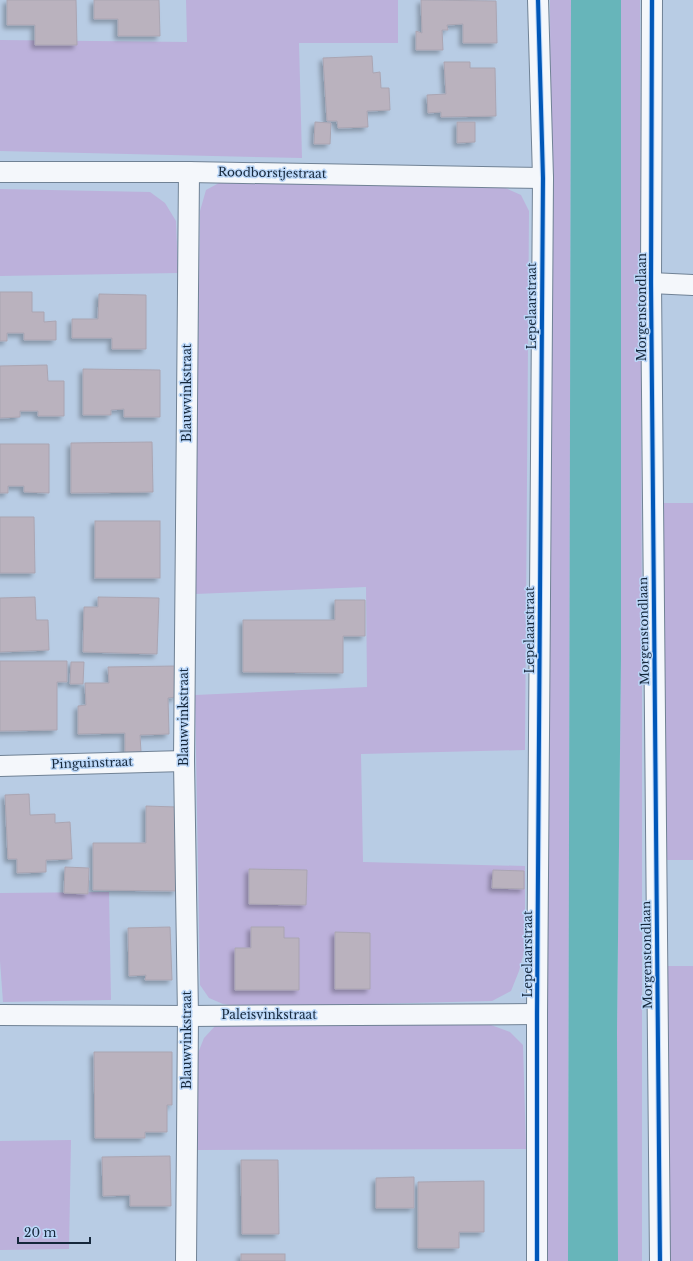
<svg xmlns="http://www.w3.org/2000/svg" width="693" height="1261" font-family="'Libre Baskerville',serif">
  <defs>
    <filter id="shadow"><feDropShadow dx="-3.5" dy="3.5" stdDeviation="2" flood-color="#0004"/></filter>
  </defs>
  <rect width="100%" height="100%" fill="#b8cce4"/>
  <g fill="#bcb1db">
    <path d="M 186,0 L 398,0 L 398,43 L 299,43 L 302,158 L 0,151 L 0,40 L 187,42 Z"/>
    <path d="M 550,0 L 571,0 L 568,1261 L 546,1261 L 551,278 Z"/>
    <path d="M 621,0 L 640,0 L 642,692 L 642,1261 L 618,1261 L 617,1033 L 621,658 Z"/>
    <path d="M 219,183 L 503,187 L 521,195 L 529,211 L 525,750 L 361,754 L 363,862 L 525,866 L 525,948 L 519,971 L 511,991 L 492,1001 L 243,1007 L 223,1004 L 209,998 L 200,985 L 195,695 L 367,687 L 366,587 L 195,594 L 200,211 L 206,190 Z"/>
    <path d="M 0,189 L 150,192 L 165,203 L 176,221 L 178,273 L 0,276 Z"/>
    <path d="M 662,503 L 693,503 L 693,860 L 663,860 Z"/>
    <path d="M 109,892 L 111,1000 L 3,1002 L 0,961 L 0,893 Z"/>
    <rect x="662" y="966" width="31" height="295"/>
    <path d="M 216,1025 L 491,1025 L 510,1032 L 523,1045 L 526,1149 L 197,1150 L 198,1053 L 204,1038 Z"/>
    <path d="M 71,1140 L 69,1249 L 0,1250 L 0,1141 Z"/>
  </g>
  <path fill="#67b5ba" d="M 571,0 L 621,0 L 621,658 L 617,1033 L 618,1261 L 568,1261 Z"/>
  <g fill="#bab2be" stroke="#aaa5b2" filter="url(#shadow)">
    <path d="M 7,0 L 76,0 L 77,45 L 35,45 L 35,25 L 7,25 Z"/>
    <path d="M 94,0 L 159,0 L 160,36 L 118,36 L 118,19 L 94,19 Z"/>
    <path d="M 421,0 L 496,1 L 497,43 L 463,43 L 463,24 L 447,25 L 448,30 L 442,30 L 443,50 L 416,50 L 416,31 L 422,33 Z"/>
    <path d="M 372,56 L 373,73 L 380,72 L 381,88 L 389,88 L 390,110 L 367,111 L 368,127 L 338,128 L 337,121 L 327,121 L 323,58 Z"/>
    <path d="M 444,62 L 470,62 L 470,68 L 495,68 L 496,116 L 441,117 L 441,112 L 428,113 L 427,95 L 446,94 Z"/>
    <path d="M 315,122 L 331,123 L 330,144 L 314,144 Z"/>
    <path d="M 457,122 L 475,122 L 475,142 L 457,143 Z"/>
    <path d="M 0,292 L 32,292 L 32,312 L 44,312 L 44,322 L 56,321 L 56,340 L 24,340 L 24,333 L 7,333 L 7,341 L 0,341 Z"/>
    <path d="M 99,294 L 146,295 L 146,349 L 112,349 L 112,338 L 72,338 L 72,319 L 98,319 Z"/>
    <path d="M 47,365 L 48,381 L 64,381 L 64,416 L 38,416 L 38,411 L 20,411 L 20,417 L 0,418 L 0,366 Z"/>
    <path d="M 83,369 L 160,370 L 160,417 L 124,417 L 124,409 L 111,410 L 111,415 L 83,415 Z"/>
    <path d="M 152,442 L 153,492 L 71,493 L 71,443 Z"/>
    <path d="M 0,444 L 49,444 L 49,493 L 24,492 L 24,486 L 8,486 L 8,493 L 0,493 Z"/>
    <path d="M 0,517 L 34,517 L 35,573 L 0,573 Z"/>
    <rect x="95" y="521" width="65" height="57"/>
    <path d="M 35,597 L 36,620 L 48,620 L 49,650 L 0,652 L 0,598 Z"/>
    <path d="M 98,597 L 159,598 L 157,654 L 83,652 L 84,607 L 98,607 Z"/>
    <path d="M 335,600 L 365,600 L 365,636 L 343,636 L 343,673 L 243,672 L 243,620 L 335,620 Z"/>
    <path d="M 0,661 L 67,661 L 67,682 L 57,682 L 57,730 L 0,731 Z"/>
    <path d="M 71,662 L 84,662 L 83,684 L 70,684 Z"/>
    <path d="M 176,666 L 176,697 L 168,698 L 169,734 L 140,735 L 141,752 L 125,753 L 125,733 L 78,734 L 78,706 L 86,705 L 85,683 L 109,683 L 108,667 Z"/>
    <path d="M 29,794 L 30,815 L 55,814 L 55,823 L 70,822 L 72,859 L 46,860 L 46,872 L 17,873 L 17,859 L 8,859 L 5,795 Z"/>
    <path d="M 146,806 L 177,807 L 176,891 L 93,890 L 93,843 L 146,843 Z"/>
    <path d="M 65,867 L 89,868 L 88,894 L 64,893 Z"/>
    <path d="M 249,869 L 307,870 L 306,905 L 249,904 Z"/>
    <path d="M 493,870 L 524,871 L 524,889 L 492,888 Z"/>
    <path d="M 170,927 L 172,980 L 145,980 L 146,975 L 129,976 L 128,928 Z"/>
    <path d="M 251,927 L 284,927 L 284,938 L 299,938 L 299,990 L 235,990 L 235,948 L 251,948 Z"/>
    <path d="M 335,932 L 370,933 L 370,989 L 335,989 Z"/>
    <path d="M 94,1052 L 172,1052 L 172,1105 L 167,1105 L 167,1132 L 145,1132 L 145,1138 L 95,1138 Z"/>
    <path d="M 170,1156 L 171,1206 L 130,1206 L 130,1195 L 103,1196 L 102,1157 Z"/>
    <path d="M 241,1160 L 278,1160 L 279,1234 L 242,1234 Z"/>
    <path d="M 414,1177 L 414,1208 L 376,1208 L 376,1178 Z"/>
    <path d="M 484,1181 L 484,1232 L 459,1232 L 459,1248 L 418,1248 L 418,1182 Z"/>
    <rect x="241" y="1254" width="44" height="7"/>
  </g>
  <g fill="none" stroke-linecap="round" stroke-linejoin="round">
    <defs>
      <g id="minor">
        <path d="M 652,0 L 651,283 L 660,1261"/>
        <path d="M 0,172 L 189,172 L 543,178"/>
        <path d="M 651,283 L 693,285"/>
        <path d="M 0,766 L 184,761"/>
        <path d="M 0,1015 L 188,1016 L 537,1014"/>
        <path d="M 186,1261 L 188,1016 L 184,761 L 189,172"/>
        <path d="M 537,1261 L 537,1014 L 543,178 L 538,0"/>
      </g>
    </defs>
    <use href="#minor" stroke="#708295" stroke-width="22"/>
    <use href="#minor" stroke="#f4f7fb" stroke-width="20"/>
    <defs>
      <g id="cycleway">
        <path d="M 652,0 L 651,283 L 660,1261"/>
        <path d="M 537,1261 L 537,1014 L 543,178 L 538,0"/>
      </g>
    </defs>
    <use href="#cycleway" stroke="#bbd7f8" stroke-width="6"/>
    <use href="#cycleway" stroke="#0057b8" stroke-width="4"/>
  </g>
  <g text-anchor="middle" stroke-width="3" stroke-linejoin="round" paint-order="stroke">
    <g font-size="12" fill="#15273b" stroke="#bbd7f8">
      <text transform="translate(272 173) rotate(1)" y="4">Roodborstjestraat</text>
      <text transform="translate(532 306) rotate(-90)" y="4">Lepelaarstraat</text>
      <text transform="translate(642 307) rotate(-90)" y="4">Morgenstondlaan</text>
      <text transform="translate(187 393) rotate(-90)" y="4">Blauwvinkstraat</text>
      <text transform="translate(530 630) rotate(-90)" y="4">Lepelaarstraat</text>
      <text transform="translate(644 631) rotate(-91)" y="4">Morgenstondlaan</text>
      <text transform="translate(184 717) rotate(-90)" y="4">Blauwvinkstraat</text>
      <text transform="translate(92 763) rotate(-2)" y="4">Pinguinstraat</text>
      <text transform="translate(528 954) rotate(-90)" y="4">Lepelaarstraat</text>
      <text transform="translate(647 955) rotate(-91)" y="4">Morgenstondlaan</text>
      <text x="269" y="1019">Paleisvinkstraat</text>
      <text transform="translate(187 1040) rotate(-90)" y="4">Blauwvinkstraat</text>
    </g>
  </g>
  <path d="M18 1237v6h72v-6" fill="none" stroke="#15273b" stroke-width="2"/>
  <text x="24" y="1237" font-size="12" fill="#15273b" stroke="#bbd7f8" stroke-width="3" paint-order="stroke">20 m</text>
</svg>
